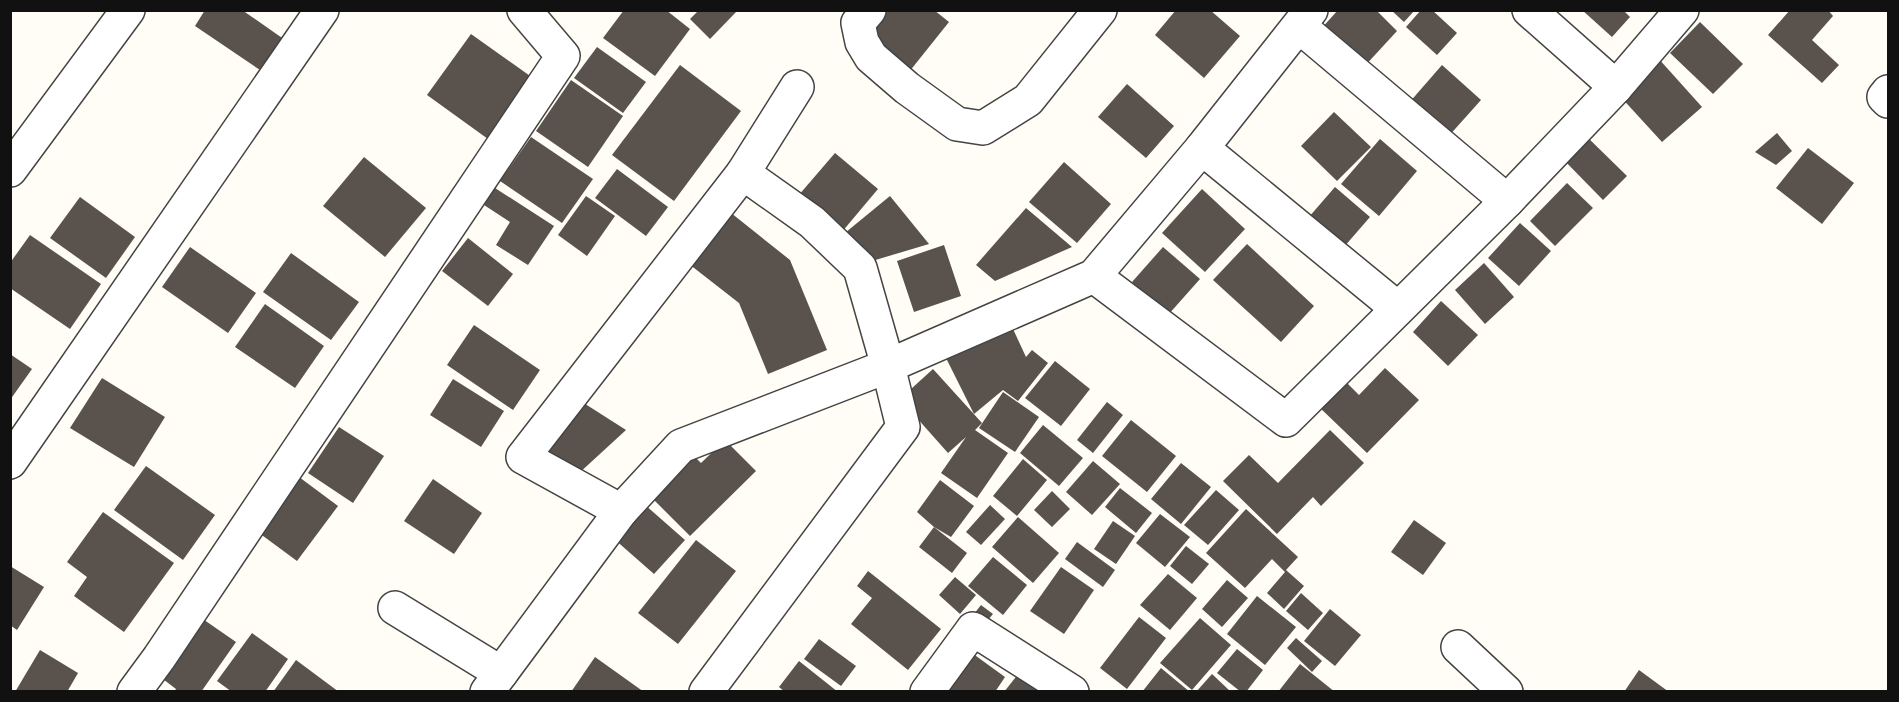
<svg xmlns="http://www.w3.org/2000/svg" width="1899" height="702" font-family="'Zilla Slab',serif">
  <rect width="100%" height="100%" fill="#fffdf5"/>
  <g fill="#5a524d">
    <path d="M 205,10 L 242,10 L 285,40 L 263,72 L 195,26 Z"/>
    <path d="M 624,10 L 666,10 L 690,29 L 655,76 L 603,38 Z"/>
    <path d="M 699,10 L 738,10 L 710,39 L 690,19 Z"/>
    <path d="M 883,10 L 934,10 L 949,22 L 909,72 L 862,36 Z"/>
    <path d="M 1176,10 L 1210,10 L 1240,36 L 1204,78 L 1155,35 Z"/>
    <path d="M 1338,10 L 1376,10 L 1397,31 L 1362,69 L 1320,30 Z"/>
    <path d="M 1391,10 L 1415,10 L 1404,22 Z"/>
    <path d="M 1421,10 L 1432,10 L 1457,33 L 1437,55 L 1406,27 Z"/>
    <path d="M 1582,10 L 1623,10 L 1630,17 L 1612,37 Z"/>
    <path d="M 1790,10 L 1828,10 L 1833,16 L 1812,40 L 1839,65 L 1822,83 L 1768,35 Z"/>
    <path d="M 1700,22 L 1743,64 L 1713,94 L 1670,53 Z"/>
    <path d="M 471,34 L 533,78 L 488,139 L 427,95 Z"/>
    <path d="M 597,47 L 646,82 L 623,113 L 574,78 Z"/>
    <path d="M 1658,58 L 1702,107 L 1662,142 L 1618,94 Z"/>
    <path d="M 680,65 L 741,111 L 674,201 L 612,155 Z"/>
    <path d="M 1442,65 L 1481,100 L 1447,138 L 1408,104 Z"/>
    <path d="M 571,80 L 623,116 L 588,167 L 536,131 Z"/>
    <path d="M 1127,84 L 1174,126 L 1146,158 L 1098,117 Z"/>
    <path d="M 1334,112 L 1371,147 L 1337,181 L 1301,146 Z"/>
    <path d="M 1582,132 L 1627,176 L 1603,200 L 1559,155 Z"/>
    <path d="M 1777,133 L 1792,151 L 1776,165 L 1755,152 Z"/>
    <path d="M 531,137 L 593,179 L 562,223 L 500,181 Z"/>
    <path d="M 1380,139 L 1417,171 L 1379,216 L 1341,184 Z"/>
    <path d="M 1808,148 L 1854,183 L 1822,224 L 1776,188 Z"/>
    <path d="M 835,153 L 878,189 L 841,233 L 798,196 Z"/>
    <path d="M 364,157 L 426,208 L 385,257 L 323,206 Z"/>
    <path d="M 1064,162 L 1111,204 L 1077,243 L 1029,202 Z"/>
    <path d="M 617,169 L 668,207 L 646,236 L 595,198 Z"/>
    <path d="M 1567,183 L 1593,208 L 1555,246 L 1530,221 Z"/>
    <path d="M 1335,187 L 1370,217 L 1337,255 L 1302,225 Z"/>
    <path d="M 495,188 L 554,226 L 528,265 L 496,245 L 510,222 L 484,205 Z"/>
    <path d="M 1202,189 L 1245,229 L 1205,272 L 1162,233 Z"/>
    <path d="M 586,196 L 615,216 L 587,256 L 558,235 Z"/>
    <path d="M 890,196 L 929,244 L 862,264 L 840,237 Z"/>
    <path d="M 80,197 L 135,237 L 106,278 L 50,238 Z"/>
    <path d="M 721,205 L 790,260 L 827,350 L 768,374 L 739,303 L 680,257 Z"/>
    <path d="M 1026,208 L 1072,247 L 995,281 L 976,265 Z"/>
    <path d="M 1520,223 L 1551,251 L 1519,286 L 1488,258 Z"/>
    <path d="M 30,235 L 101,284 L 70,329 L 10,288 L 10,263 Z"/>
    <path d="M 468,238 L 513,274 L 488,306 L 442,271 Z"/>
    <path d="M 1247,244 L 1314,306 L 1281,342 L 1213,280 Z"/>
    <path d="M 944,245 L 961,296 L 914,312 L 897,261 Z"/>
    <path d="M 190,247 L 256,293 L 228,333 L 162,287 Z"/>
    <path d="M 1163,247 L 1200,279 L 1168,315 L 1132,282 Z"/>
    <path d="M 291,253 L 359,302 L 331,340 L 263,292 Z"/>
    <path d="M 1484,263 L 1514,297 L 1485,324 L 1455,290 Z"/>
    <path d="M 1441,301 L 1478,335 L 1448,366 L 1413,332 Z"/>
    <path d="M 265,304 L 324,346 L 295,388 L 235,347 Z"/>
    <path d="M 474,325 L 540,370 L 513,410 L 447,365 Z"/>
    <path d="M 1013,329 L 1026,357 L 1032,350 L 1048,363 L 1018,401 L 1003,390 L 974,414 L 945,356 Z"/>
    <path d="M 10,354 L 32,369 L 10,400 Z"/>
    <path d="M 1055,361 L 1090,389 L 1061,426 L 1025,398 Z"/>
    <path d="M 1385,368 L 1419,400 L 1367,453 L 1317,405 L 1343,379 L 1359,395 Z"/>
    <path d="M 933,369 L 982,423 L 975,430 L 1008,453 L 977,498 L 941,473 L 966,437 L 948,453 L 900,399 Z"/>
    <path d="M 102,378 L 165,417 L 134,467 L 70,428 Z"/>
    <path d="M 453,379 L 504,411 L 481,447 L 430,415 Z"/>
    <path d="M 1003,392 L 1039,417 L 1015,452 L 979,428 Z"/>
    <path d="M 579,400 L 626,430 L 577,475 L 544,454 Z"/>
    <path d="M 1107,402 L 1123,415 L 1093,453 L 1077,440 Z"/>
    <path d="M 1131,420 L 1176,456 L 1147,492 L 1102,456 Z"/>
    <path d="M 1043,425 L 1083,458 L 1059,486 L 1020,453 Z"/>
    <path d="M 339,427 L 384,456 L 353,503 L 308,473 Z"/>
    <path d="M 1330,430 L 1364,463 L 1321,506 L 1313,497 L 1277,534 L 1223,481 L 1249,455 L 1278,483 Z"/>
    <path d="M 725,440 L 756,471 L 690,536 L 647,493 L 689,451 L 701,463 Z"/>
    <path d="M 1023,459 L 1047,480 L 1017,516 L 993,496 Z"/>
    <path d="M 1093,461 L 1120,484 L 1092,515 L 1066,492 Z"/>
    <path d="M 1181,463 L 1211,487 L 1181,524 L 1151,499 Z"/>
    <path d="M 146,466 L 215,515 L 183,560 L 114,510 Z"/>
    <path d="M 295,474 L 338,506 L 297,561 L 255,530 Z"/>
    <path d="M 433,479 L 482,513 L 454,554 L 404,521 Z"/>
    <path d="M 940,480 L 974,506 L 951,537 L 934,527 L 917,512 Z"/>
    <path d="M 1120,488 L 1152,513 L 1136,533 L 1105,507 Z"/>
    <path d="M 1216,490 L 1239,510 L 1208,545 L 1184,525 Z"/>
    <path d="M 1052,491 L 1070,509 L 1052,527 L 1034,510 Z"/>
    <path d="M 644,504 L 685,540 L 654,574 L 613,538 Z"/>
    <path d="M 990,505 L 1005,519 L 981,545 L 966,532 Z"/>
    <path d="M 1246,509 L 1298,557 L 1286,570 L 1304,586 L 1284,609 L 1267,593 L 1285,572 L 1272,559 L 1245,588 L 1206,553 Z"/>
    <path d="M 103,512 L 174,563 L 124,632 L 74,596 L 87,577 L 67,562 Z"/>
    <path d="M 1160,514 L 1190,537 L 1165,567 L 1136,543 Z"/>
    <path d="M 1018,517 L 1059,553 L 1033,583 L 992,547 Z"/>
    <path d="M 1414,520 L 1446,543 L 1423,575 L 1391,552 Z"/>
    <path d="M 1113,521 L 1135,536 L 1116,564 L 1094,549 Z"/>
    <path d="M 934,527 L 967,553 L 952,573 L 919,547 Z"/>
    <path d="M 696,540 L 736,571 L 678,644 L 638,613 Z"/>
    <path d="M 1077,542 L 1115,570 L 1103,587 L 1065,559 Z"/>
    <path d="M 1186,546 L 1209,564 L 1192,584 L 1170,566 Z"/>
    <path d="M 993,557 L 1027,585 L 1003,615 L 968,586 Z"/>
    <path d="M 10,566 L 44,587 L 17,630 L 10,625 Z"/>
    <path d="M 1061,567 L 1094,590 L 1064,634 L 1030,611 Z"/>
    <path d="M 868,571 L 941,629 L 908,670 L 851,624 L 872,598 L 857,586 Z"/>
    <path d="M 1168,574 L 1197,598 L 1170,630 L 1140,605 Z"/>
    <path d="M 955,577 L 976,595 L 960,614 L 939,595 Z"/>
    <path d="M 1227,580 L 1248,598 L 1222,627 L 1202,609 Z"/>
    <path d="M 1301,593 L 1323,613 L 1308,630 L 1286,611 Z"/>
    <path d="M 1257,596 L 1296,627 L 1265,665 L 1227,634 Z"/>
    <path d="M 981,605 L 993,614 L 981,628 L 970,619 Z"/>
    <path d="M 1330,609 L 1361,635 L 1335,666 L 1304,641 Z"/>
    <path d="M 197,615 L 236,642 L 201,692 L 174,692 L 176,689 L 155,673 Z"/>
    <path d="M 1139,617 L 1166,638 L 1127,689 L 1100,668 Z"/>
    <path d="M 1200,618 L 1231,645 L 1192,690 L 1160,663 Z"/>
    <path d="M 252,633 L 288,659 L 265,692 L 232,692 L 217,681 Z"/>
    <path d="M 1296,638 L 1322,661 L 1312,672 L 1287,648 Z"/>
    <path d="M 819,639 L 856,666 L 841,686 L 804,659 Z"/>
    <path d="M 965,648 L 1005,677 L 995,692 L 941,692 Z"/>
    <path d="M 1237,649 L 1263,670 L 1246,692 L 1241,692 L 1217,673 Z"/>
    <path d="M 40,650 L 78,673 L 67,692 L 15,692 Z"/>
    <path d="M 595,657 L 644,692 L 571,692 Z"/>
    <path d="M 296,660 L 339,692 L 273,692 Z"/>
    <path d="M 799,661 L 838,692 L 785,692 L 779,687 Z"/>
    <path d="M 1300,664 L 1335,692 L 1278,692 Z"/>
    <path d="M 1161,668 L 1190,692 L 1142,692 Z"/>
    <path d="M 1639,670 L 1669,692 L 1624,692 Z"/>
    <path d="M 1019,673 L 1044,692 L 1004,692 Z"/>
    <path d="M 1212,674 L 1231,692 L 1196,692 Z"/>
  </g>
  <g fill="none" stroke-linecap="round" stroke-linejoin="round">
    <defs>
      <g id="minor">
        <path d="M 869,10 L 858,23 L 862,42 L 871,57 L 907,88 L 957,124 L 983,128 L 1028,100 L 1100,10"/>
        <path d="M 1529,10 L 1616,87"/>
        <path d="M 1299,26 L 1507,201"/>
        <path d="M 1888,92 L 1884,97 L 1888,101"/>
        <path d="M 1202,148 L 1397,308"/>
        <path d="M 10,170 L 128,10"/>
        <path d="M 1094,276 L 1286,420 L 1507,201 L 1616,87 L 1682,10"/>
        <path d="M 10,462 L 322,10"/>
        <path d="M 621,511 L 523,457 L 743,173"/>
        <path d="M 395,608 L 501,673"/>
        <path d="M 1458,647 L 1506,692"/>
        <path d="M 134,692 L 159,658 L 563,56 L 524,10"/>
        <path d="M 487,692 L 621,511 L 681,446 L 888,366 L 1094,276 L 1202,148 L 1311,10"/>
        <path d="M 706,692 L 903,427 L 888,366 L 860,268 L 812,222 L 743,173 L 797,87"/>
        <path d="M 927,692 L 973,629 L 1072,692"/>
      </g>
    </defs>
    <use href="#minor" stroke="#444" stroke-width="36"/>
    <use href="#minor" stroke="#fff" stroke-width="33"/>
  </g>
  <rect width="1899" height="702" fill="none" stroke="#111111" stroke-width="24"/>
</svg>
